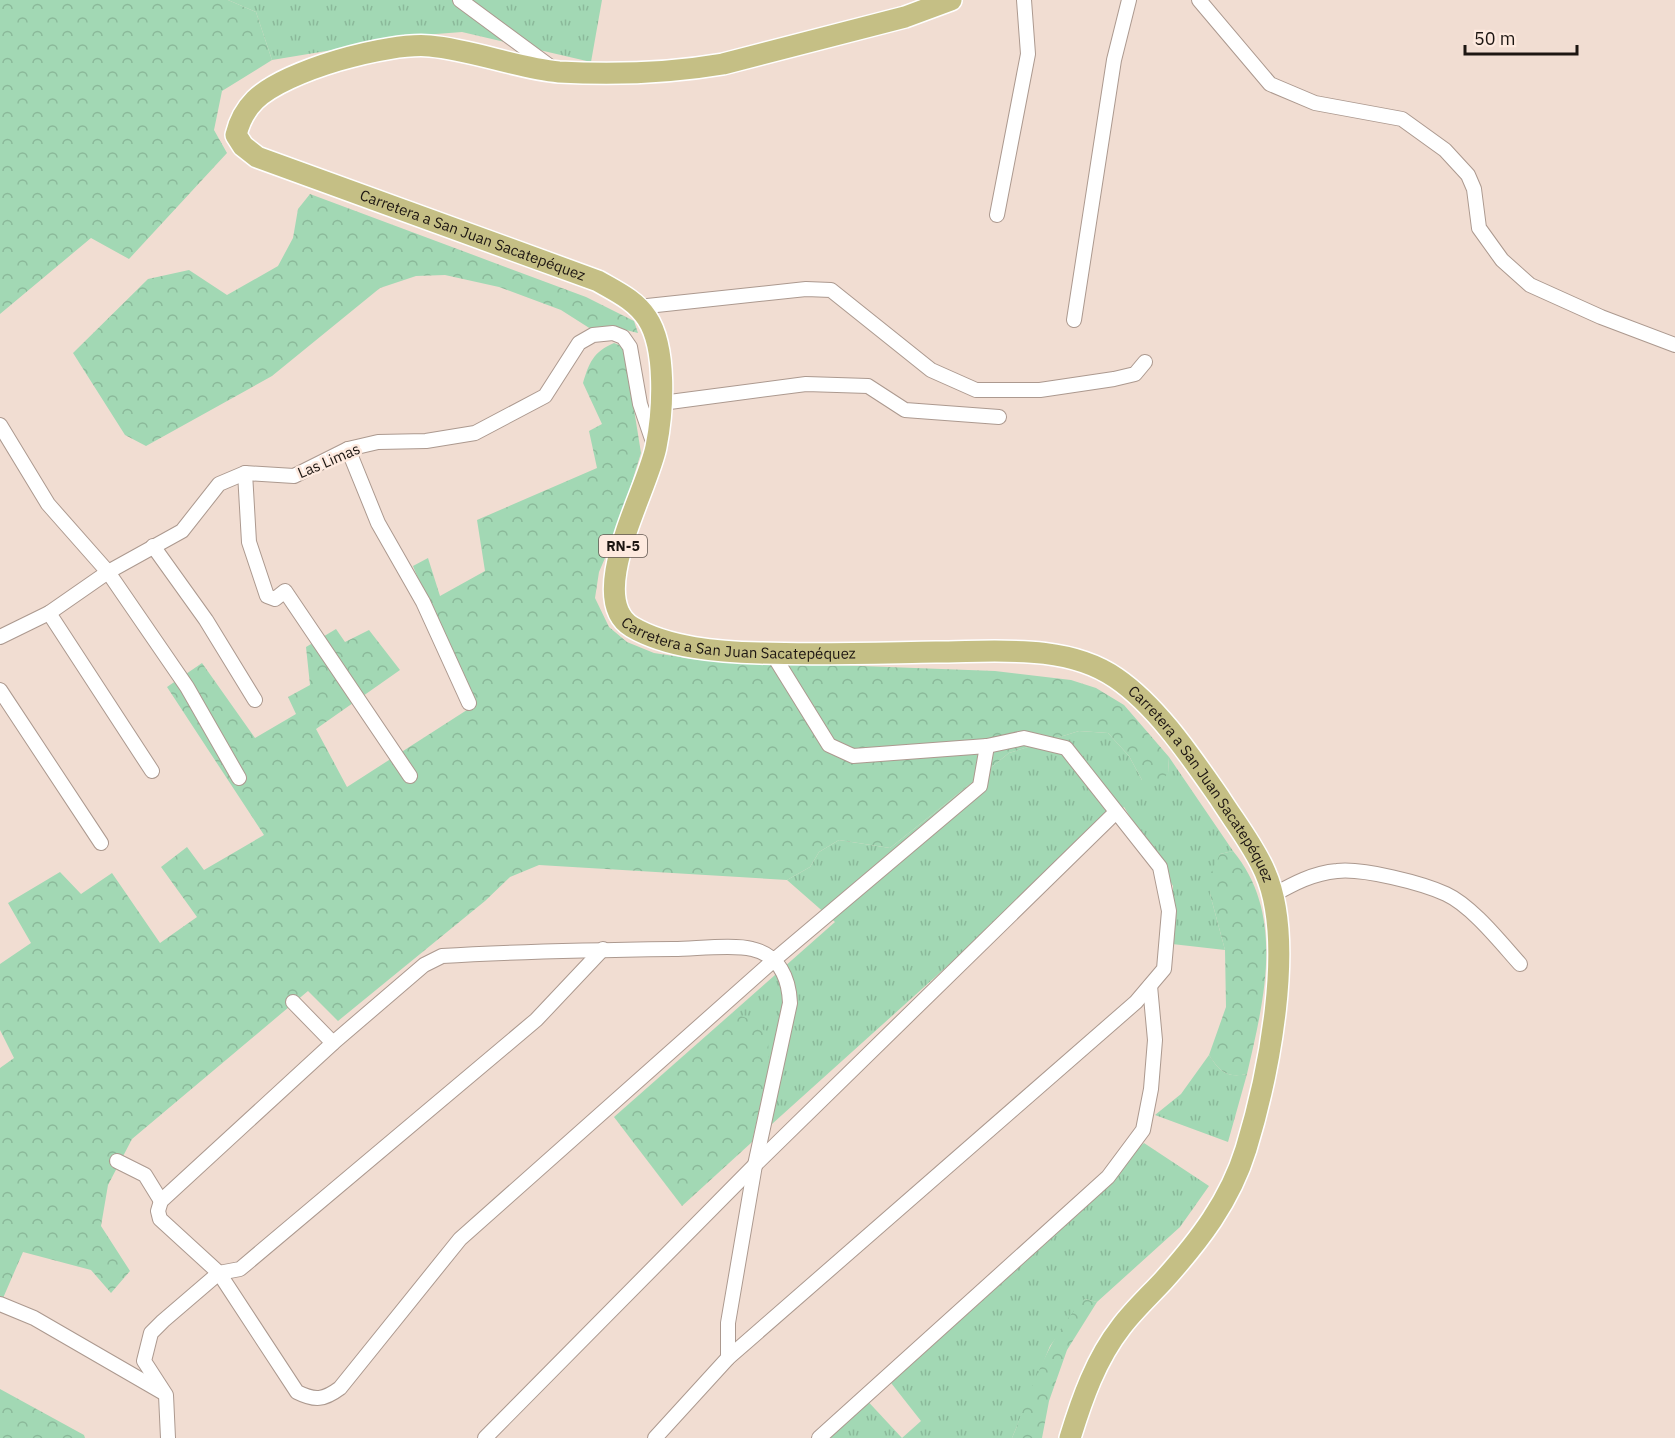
<svg xmlns="http://www.w3.org/2000/svg" width="1675" height="1438" font-family="'IBM Plex Sans',sans-serif">
  <defs>
    <pattern id="grass-tufts" width="24" height="20" patternUnits="userSpaceOnUse" patternTransform="scale(1.5)"><rect width="24" height="20" fill="#a2d8b4"/><path d="M3 7l-1-3M5 7V3M7 7l1-3M15 17l-1-3M17 17v-4M19 17l1-3" fill="none" stroke="#8bb99a"/></pattern>
    <pattern id="forest-crowns" width="20" height="18" patternUnits="userSpaceOnUse" patternTransform="scale(1.5)"><rect width="20" height="18" fill="#a2d8b4"/><path d="M2 6a3 3 0 1 1 6 0M12 15a3 3 0 1 1 6 0" fill="none" stroke="#8bb99a"/></pattern>
  </defs>
  <rect width="100%" height="100%" fill="#f1ddd2"/>
  <g fill="url(#grass-tufts)">
    <path d="M 228,0 L 602,0 L 591,62 L 462,32 L 423,35 L 272,60 L 256,12 Z"/>
    <path d="M 1079,731 L 1108,733 L 1129,756 L 1142,780 L 1168,773 L 1169,757 L 1233,851 L 1220,854 L 1210,894 L 1225,950 L 1172,944 L 1173,886 L 1124,807 L 752,1142 L 769,1066 L 732,1013 L 835,922 L 787,880 L 810,867 L 819,852 L 839,840 L 890,848 L 1009,753 Z"/>
    <path d="M 1209,1055 C 1220,1072 1227,1078 1247,1074 L 1228,1142 L 1155,1115 L 1181,1094 Z"/>
    <path d="M 1144,1143 L 1209,1186 L 1180,1227 L 1097,1302 L 1085,1299 L 1050,1346 L 1012,1438 L 902,1438 L 921,1421 L 884,1374 Z"/>
    <path d="M 862,1395 L 902,1438 L 817,1438 Z"/>
  </g>
  <g fill="url(#forest-crowns)">
    <path d="M 0,0 L 228,0 L 256,12 L 272,60 L 222,91 L 214,130 L 227,153 L 129,259 L 91,238 L 0,314 Z"/>
    <path d="M 310,194 L 586,297 L 634,321 L 638,333 L 610,326 L 594,331 L 561,310 L 499,287 L 445,275 L 416,276 L 380,288 L 272,376 L 146,446 L 125,435 L 73,353 L 148,279 L 189,270 L 227,295 L 278,266 L 293,238 L 298,209 Z"/>
    <path d="M 614,343 L 624,347 L 641,453 L 617,530 L 599,572 L 595,598 L 609,627 L 627,642 L 654,653 L 700,660 L 995,671 L 1071,680 L 1096,688 L 1124,705 L 1169,757 L 1168,773 L 1160,783 L 1142,780 L 1129,756 L 1108,733 L 1079,731 L 1009,753 L 890,848 L 839,840 L 819,852 L 810,867 L 787,880 L 539,865 L 510,877 L 485,901 L 338,1021 L 308,991 L 132,1139 L 108,1185 L 101,1226 L 130,1271 L 111,1293 L 91,1270 L 23,1252 L 0,1305 L 0,1068 L 14,1058 L 0,1030 L 0,964 L 31,943 L 8,903 L 60,872 L 81,894 L 112,873 L 160,943 L 197,917 L 161,867 L 187,847 L 204,870 L 264,835 L 167,687 L 202,663 L 255,738 L 296,714 L 288,697 L 310,685 L 306,647 L 336,629 L 345,642 L 369,630 L 400,670 L 316,729 L 347,787 L 470,708 L 413,566 L 428,558 L 440,596 L 485,571 L 477,520 L 597,468 L 589,431 L 602,424 L 583,383 C 589,363 593,352 614,343 Z"/>
    <path d="M 1233,851 C 1286,915 1264,1000 1247,1074 C 1227,1078 1220,1072 1209,1055 L 1226,1007 L 1225,950 L 1210,894 L 1211,873 L 1220,854 Z"/>
    <path d="M 732,1013 L 758,1022 L 768,1037 L 769,1066 L 752,1142 L 682,1206 L 614,1117 Z"/>
    <path d="M 1085,1299 L 1097,1302 L 1067,1350 L 1049,1401 L 1042,1438 L 1012,1438 C 1032,1390 1047,1336 1085,1299 Z"/>
    <path d="M 0,1389 L 84,1435 L 85,1438 L 0,1438 Z"/>
  </g>
  <g fill="none" stroke-linecap="round" stroke-linejoin="round">
    <defs>
      <g id="minor">
        <path d="M 460,0 L 552,68"/>
        <path d="M 1199,0 L 1270,84 L 1315,103 L 1402,119 L 1445,150 L 1468,175 L 1474,189 L 1479,228 L 1502,260 L 1530,285 L 1601,317 L 1675,345"/>
        <path d="M 997,215 L 1028,54 L 1024,0"/>
        <path d="M 638,307 L 806,289 L 831,290 L 931,370 L 976,390 L 1040,390 L 1114,379 L 1135,374 L 1145,362"/>
        <path d="M 1074,320 L 1114,60 L 1129,0"/>
        <path d="M 662,403 L 806,384 L 868,386 L 905,410 L 999,417"/>
        <path d="M 0,425 L 48,504 L 108,572 L 187,687 L 239,778"/>
        <path d="M 348,449 L 378,523 L 423,602 L 469,703"/>
        <path d="M 245,473 L 249,542 L 267,596 L 275,599 L 285,591 L 410,776"/>
        <path d="M 153,546 L 206,620 L 255,700"/>
        <path d="M 49,613 L 152,771"/>
        <path d="M 0,637 L 49,613 L 108,572 L 182,531 L 219,484 L 245,473 L 294,476 L 348,449 L 378,442 L 426,441 L 475,433 L 545,396 L 579,343 L 593,335 L 613,333 L 623,337 L 630,347 L 640,404 L 654,445"/>
        <path d="M 0,690 L 101,843"/>
        <path d="M 1273,895 C 1293,884 1313,873 1337,871 C 1363,868 1422,883 1446,894 C 1472,906 1501,943 1520,964"/>
        <path d="M 293,1002 L 333,1043"/>
        <path d="M 117,1161 L 145,1175 L 161,1201"/>
        <path d="M 0,1304 L 34,1318 L 162,1392"/>
        <path d="M 728,1358 L 728,1323 L 755,1165 L 790,1003 C 789,978 779,955 752,949 C 734,944 694,949 674,949 C 597,950 519,951 442,956 L 424,965 L 333,1043 L 161,1201 L 158,1211 L 160,1219 L 219,1273 L 297,1392 C 315,1401 324,1400 340,1388 L 460,1239 L 774,960 L 980,786 L 987,746"/>
        <path d="M 168,1438 L 166,1395 L 144,1361 L 151,1333 L 163,1321 L 219,1273 L 240,1269 L 536,1020 L 603,949"/>
        <path d="M 485,1438 L 755,1165 L 1115,813"/>
        <path d="M 655,1438 L 728,1358 L 1136,1002 L 1164,969 L 1169,911 L 1160,867 L 1066,748 L 1024,738 L 987,746 L 853,756 L 829,745 L 772,653"/>
        <path d="M 819,1438 L 1108,1177 L 1143,1130 L 1151,1089 L 1155,1040 L 1150,986"/>
      </g>
      <g id="primary">
        <path id="s1" d="M 951,0 L 905,17 L 723,64 C 670,73 613,75 559,72 C 516,68 474,50 430,46 C 388,42 286,70 255,100 C 245,110 239,122 236,135 L 243,146 L 257,157 L 598,281 C 617,292 635,300 647,318 C 667,348 663,412 656,447 C 648,489 584,598 632,627 C 668,648 719,652 760,653 C 818,655 877,653 936,652 C 994,652 1066,643 1116,678 C 1157,706 1191,757 1219,797 C 1234,821 1254,846 1265,872 C 1296,942 1268,1077 1246,1149 C 1230,1201 1199,1241 1163,1281 C 1149,1296 1133,1311 1121,1327 C 1096,1359 1082,1399 1070,1438"/>
      </g>
    </defs>
    <use href="#minor" stroke="#ac998f" stroke-width="16"/>
    <use href="#primary" stroke="#fff" stroke-width="24"/>
    <use href="#minor" stroke="#fff" stroke-width="14"/>
    <use href="#primary" stroke="#c5bf85" stroke-width="21"/>
  </g>
  <g text-anchor="middle" stroke-width="5" stroke-linejoin="round" paint-order="stroke">
    <rect fill="#feeadf" stroke="#605650" stroke-width="1.5" x="599" y="535" width="48" height="22" rx="4.5"/>
    <g font-size="14" font-weight="bold" fill="#1d1612">
      <text x="623" y="551">RN-5</text>
    </g>
    <g font-size="15" fill="#1d1612" stroke="#feeadf">
      <text dy="5" stroke="none"><textPath href="#s1" startOffset="1020">Carretera a San Juan Sacatepéquez</textPath></text>
      <text transform="translate(329 461) rotate(-23)" y="5">Las Limas</text>
      <text dy="5" stroke="none"><textPath href="#s1" startOffset="1648">Carretera a San Juan Sacatepéquez</textPath></text>
      <text dy="5" stroke="none"><textPath href="#s1" startOffset="2170">Carretera a San Juan Sacatepéquez</textPath></text>
    </g>
  </g>
  <path d="M1465 45v9h112v-9" fill="none" stroke="#1d1612" stroke-width="3"/>
  <text x="1474" y="45" font-size="18" fill="#1d1612" stroke="#feeadf" stroke-width="4.5" paint-order="stroke">50 m</text>
</svg>
